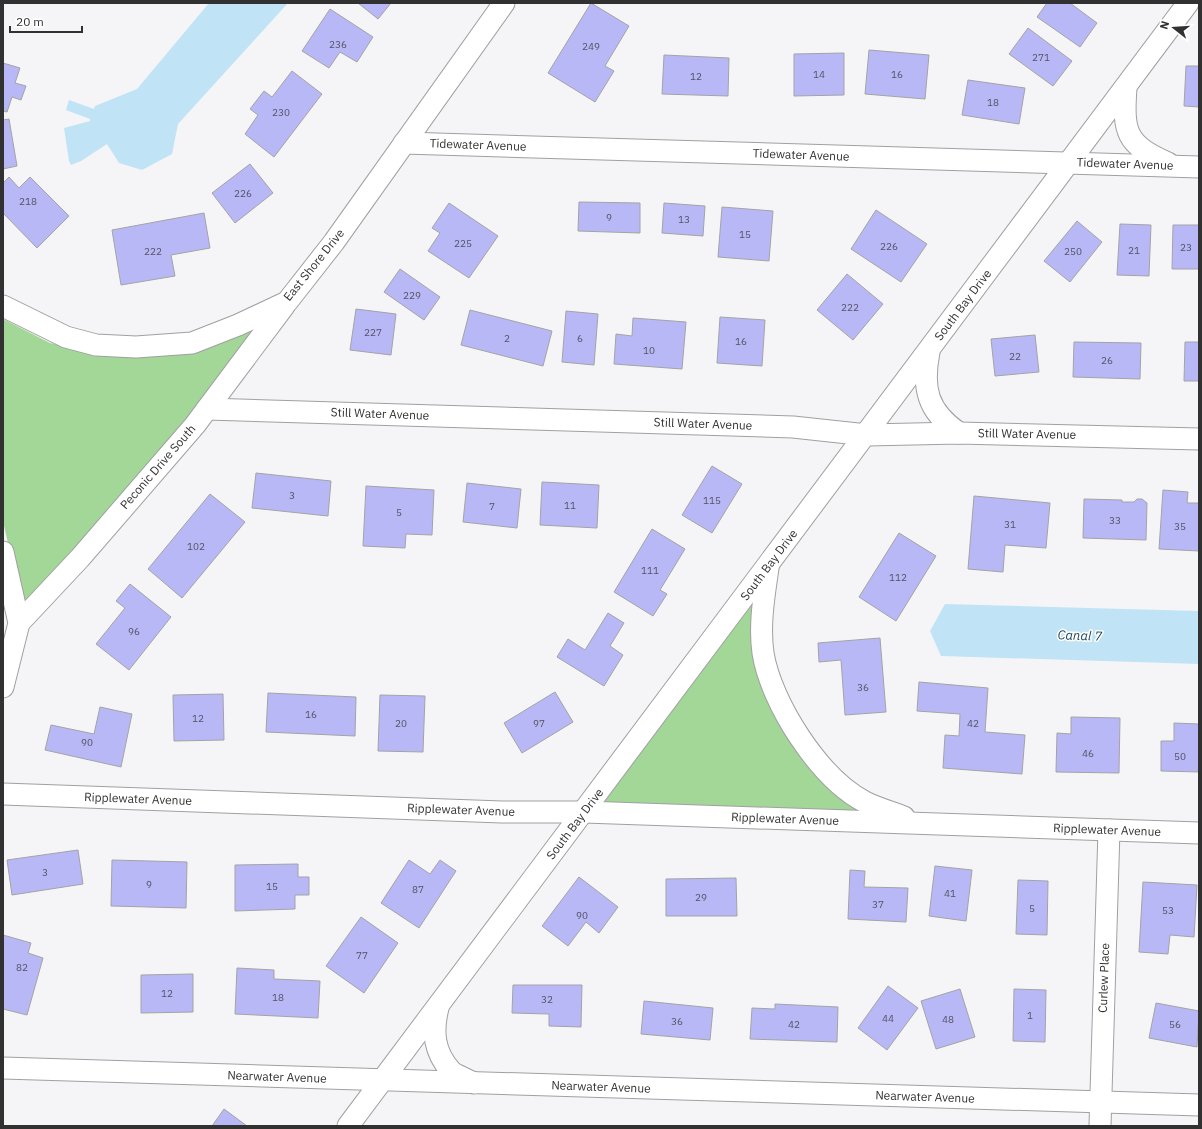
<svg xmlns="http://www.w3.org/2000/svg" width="1202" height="1129" font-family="'IBM Plex Sans',sans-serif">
  <rect width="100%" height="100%" fill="#f5f5f7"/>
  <g fill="#a2d798">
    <path d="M 268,316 L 189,424 L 23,611 L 3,521 L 3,319 L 50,343 L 116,357 L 192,352 Z"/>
    <path d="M 764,576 L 759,609 L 791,732 L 898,818 L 589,809 Z"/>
  </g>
  <g fill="#c1e3f6">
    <path d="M 209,3 L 288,3 L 178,124 L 172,154 L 142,170 L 119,163 L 107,144 L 81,161 L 71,165 L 69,161 L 64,128 L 90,121 L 90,119 L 66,110 L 69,100 L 94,109 L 95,106 L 137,89 Z"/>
    <path d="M 945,604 L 1199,611 L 1199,664 L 941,656 L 930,631 Z"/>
  </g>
  <g fill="#b9b8f7" stroke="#a3a3a5">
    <path d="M 358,3 L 391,3 L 378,19 Z"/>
    <path d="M 591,3 L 629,26 L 605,66 L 614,71 L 595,102 L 548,73 Z"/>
    <path d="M 1047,3 L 1070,3 L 1097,23 L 1080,47 L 1037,17 Z"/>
    <path d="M 330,9 L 373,37 L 357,62 L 340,52 L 329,68 L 302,51 Z"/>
    <path d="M 1028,28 L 1072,61 L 1053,86 L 1009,54 Z"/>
    <path d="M 869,50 L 929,55 L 925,99 L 865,94 Z"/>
    <path d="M 844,53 L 844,95 L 794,96 L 794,54 Z"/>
    <path d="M 664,55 L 729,58 L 728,96 L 662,94 Z"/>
    <path d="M 3,63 L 20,68 L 15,83 L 26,86 L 21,100 L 12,97 L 7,112 L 3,111 Z"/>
    <path d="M 1186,66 L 1199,66 L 1199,107 L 1184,106 Z"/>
    <path d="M 292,71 L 322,94 L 274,157 L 245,134 L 258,115 L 250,109 L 264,91 L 272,97 Z"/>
    <path d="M 968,80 L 1025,88 L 1019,124 L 962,115 Z"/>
    <path d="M 9,119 L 17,166 L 3,169 L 3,120 Z"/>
    <path d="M 250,164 L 273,193 L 235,223 L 212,193 Z"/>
    <path d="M 9,177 L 19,188 L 30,177 L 69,216 L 37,248 L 3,213 L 3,183 Z"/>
    <path d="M 579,202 L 640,203 L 640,233 L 578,231 Z"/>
    <path d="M 449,203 L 498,236 L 469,278 L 428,251 L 440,233 L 432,228 Z"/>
    <path d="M 664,203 L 705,206 L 703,236 L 662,233 Z"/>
    <path d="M 722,207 L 773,211 L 769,261 L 718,257 Z"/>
    <path d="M 876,210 L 927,244 L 901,282 L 851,249 Z"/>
    <path d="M 204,213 L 210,248 L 171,255 L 175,276 L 121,285 L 112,230 Z"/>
    <path d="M 1077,221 L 1102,242 L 1070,282 L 1044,261 Z"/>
    <path d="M 1120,224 L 1151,225 L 1149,276 L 1117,275 Z"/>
    <path d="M 1173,225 L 1199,225 L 1199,269 L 1172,269 Z"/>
    <path d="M 400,269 L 440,297 L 424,320 L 384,292 Z"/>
    <path d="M 847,274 L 883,304 L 853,340 L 817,310 Z"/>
    <path d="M 356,309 L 396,314 L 391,355 L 350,350 Z"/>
    <path d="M 470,310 L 552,331 L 543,366 L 461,345 Z"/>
    <path d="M 566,311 L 598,314 L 594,365 L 562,362 Z"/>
    <path d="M 720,317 L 765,320 L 762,366 L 717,363 Z"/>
    <path d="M 633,318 L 686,322 L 682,369 L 614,364 L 616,334 L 632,336 Z"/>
    <path d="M 1035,335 L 1039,372 L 995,376 L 991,339 Z"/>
    <path d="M 1074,342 L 1141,343 L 1140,379 L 1073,377 Z"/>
    <path d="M 1185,342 L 1199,342 L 1199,381 L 1184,381 Z"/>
    <path d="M 712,466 L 742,484 L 712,533 L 682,515 Z"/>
    <path d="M 256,473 L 331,481 L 328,516 L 252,508 Z"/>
    <path d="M 542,482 L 599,485 L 597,528 L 540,525 Z"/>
    <path d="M 467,483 L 521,489 L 517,528 L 463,522 Z"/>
    <path d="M 366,486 L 434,490 L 432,535 L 406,534 L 405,548 L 363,546 Z"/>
    <path d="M 1163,490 L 1188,492 L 1187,503 L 1199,503 L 1199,551 L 1159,549 Z"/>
    <path d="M 210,494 L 245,522 L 182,598 L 148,569 Z"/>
    <path d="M 974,496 L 1050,503 L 1046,548 L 1005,545 L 1003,572 L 968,569 Z"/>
    <path d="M 1084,499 L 1122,500 L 1122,502 L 1134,502 L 1137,499 L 1142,499 L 1147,503 L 1146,540 L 1083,538 Z"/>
    <path d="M 652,529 L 685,549 L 660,590 L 667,594 L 653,616 L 614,592 Z"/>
    <path d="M 899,533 L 936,556 L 896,621 L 859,597 Z"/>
    <path d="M 130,584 L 171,617 L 129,670 L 96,644 L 125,608 L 116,601 Z"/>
    <path d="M 608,613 L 624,623 L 610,646 L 623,655 L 604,686 L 557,657 L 568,639 L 585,650 Z"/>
    <path d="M 880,638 L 886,712 L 845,715 L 841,660 L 819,662 L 818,643 Z"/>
    <path d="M 919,682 L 988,688 L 985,732 L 1025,735 L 1022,774 L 943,768 L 945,735 L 959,736 L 960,714 L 917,711 Z"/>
    <path d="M 555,692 L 573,722 L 522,753 L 504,723 Z"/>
    <path d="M 268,693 L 356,697 L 355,736 L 266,732 Z"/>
    <path d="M 223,694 L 224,740 L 174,741 L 173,695 Z"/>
    <path d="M 380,695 L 425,696 L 423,752 L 378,751 Z"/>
    <path d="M 100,707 L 132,714 L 121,767 L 45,750 L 51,725 L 94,734 Z"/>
    <path d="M 1071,717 L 1120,718 L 1119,773 L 1056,772 L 1057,733 L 1071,734 Z"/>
    <path d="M 1174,723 L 1199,724 L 1199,772 L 1161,771 L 1161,741 L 1174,741 Z"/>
    <path d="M 78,850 L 83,884 L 12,895 L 7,860 Z"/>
    <path d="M 112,860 L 187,862 L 186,908 L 111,906 Z"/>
    <path d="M 409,860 L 430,874 L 440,860 L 456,871 L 419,928 L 381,903 Z"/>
    <path d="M 298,864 L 298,877 L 309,877 L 309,895 L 295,895 L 295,909 L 235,911 L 235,865 Z"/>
    <path d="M 935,866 L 972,870 L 966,921 L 929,916 Z"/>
    <path d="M 850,870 L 865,871 L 864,887 L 908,888 L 906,922 L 848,919 Z"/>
    <path d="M 579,877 L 618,907 L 599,933 L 586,922 L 568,946 L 542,926 Z"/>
    <path d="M 736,878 L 737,916 L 666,916 L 666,879 Z"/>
    <path d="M 1018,880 L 1048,881 L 1047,935 L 1016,934 Z"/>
    <path d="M 1143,882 L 1197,885 L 1194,937 L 1170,935 L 1168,954 L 1139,952 Z"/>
    <path d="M 361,917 L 398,943 L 364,993 L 326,966 Z"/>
    <path d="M 3,935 L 31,943 L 28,953 L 43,958 L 27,1015 L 3,1009 Z"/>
    <path d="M 237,968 L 274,970 L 274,979 L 320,981 L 318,1018 L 235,1014 Z"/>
    <path d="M 193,974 L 193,1012 L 141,1013 L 141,975 Z"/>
    <path d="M 513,985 L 582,985 L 581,1027 L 549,1026 L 549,1014 L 512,1013 Z"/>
    <path d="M 888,986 L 918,1008 L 887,1050 L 858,1028 Z"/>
    <path d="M 960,989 L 975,1037 L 936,1049 L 921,1001 Z"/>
    <path d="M 1014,989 L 1046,990 L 1045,1042 L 1013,1041 Z"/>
    <path d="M 644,1001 L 713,1008 L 710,1040 L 641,1034 Z"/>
    <path d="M 1156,1003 L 1199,1011 L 1197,1047 L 1149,1038 Z"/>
    <path d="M 775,1004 L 838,1007 L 837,1042 L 750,1039 L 752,1008 L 775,1009 Z"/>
    <path d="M 224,1109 L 247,1126 L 212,1126 Z"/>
  </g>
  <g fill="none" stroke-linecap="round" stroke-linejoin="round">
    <defs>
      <g id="minor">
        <path d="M 1126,87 C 1123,132 1125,144 1168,163"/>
        <path d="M 404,143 L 1199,167"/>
        <path d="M 3,306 L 66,337 L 96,345 L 136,347 L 192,343 L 238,325 L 287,302 L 334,242 L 504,3"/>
        <path d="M 929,352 C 922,388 927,411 959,433"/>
        <path d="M 207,409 L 793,427 L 867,435 L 959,433 L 1199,439"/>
        <path d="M 3,552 L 19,623 L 3,687"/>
        <path d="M 768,568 C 764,596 759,625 763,653 C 771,703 819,778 865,802 C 877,808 891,812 904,817"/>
        <path d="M 19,623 L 80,558 L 195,425 L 284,306"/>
        <path d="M 3,794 L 502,812 L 584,812 L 1199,833"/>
        <path d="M 438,1008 C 432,1032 434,1052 451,1071 C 456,1076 467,1079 474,1083"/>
        <path d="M 3,1068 L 1199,1105"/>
        <path d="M 348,1126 L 1188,3"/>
        <path d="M 1100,1126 L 1109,830"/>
      </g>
    </defs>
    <use href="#minor" stroke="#a0a0a2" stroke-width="23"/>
    <use href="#minor" stroke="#fff" stroke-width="21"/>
  </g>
  <g text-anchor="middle" stroke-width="3" stroke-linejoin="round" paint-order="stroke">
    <g font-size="10" fill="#535363">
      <text x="338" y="48">236</text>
      <text x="591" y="50">249</text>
      <text x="1041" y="61">271</text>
      <text x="819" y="78">14</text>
      <text x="897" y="78">16</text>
      <text x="696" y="80">12</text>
      <text x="993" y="106">18</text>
      <text x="281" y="116">230</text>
      <text x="243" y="197">226</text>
      <text x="28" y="205">218</text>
      <text x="609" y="221">9</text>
      <text x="684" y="223">13</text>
      <text x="745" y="238">15</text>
      <text x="463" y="247">225</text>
      <text x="889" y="250">226</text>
      <text x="1186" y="251">23</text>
      <text x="1134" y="254">21</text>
      <text x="153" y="255">222</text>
      <text x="1073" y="255">250</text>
      <text x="412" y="299">229</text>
      <text x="850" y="311">222</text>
      <text x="373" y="336">227</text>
      <text x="507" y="342">2</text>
      <text x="580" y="342">6</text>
      <text x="741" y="345">16</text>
      <text x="649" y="354">10</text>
      <text x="1015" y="360">22</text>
      <text x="1107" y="364">26</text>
      <text x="292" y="499">3</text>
      <text x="712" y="504">115</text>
      <text x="570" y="509">11</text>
      <text x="492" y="510">7</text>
      <text x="399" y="516">5</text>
      <text x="1115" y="524">33</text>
      <text x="1010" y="528">31</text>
      <text x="1180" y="530">35</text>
      <text x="196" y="550">102</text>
      <text x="650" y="574">111</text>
      <text x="898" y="581">112</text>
      <text x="134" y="635">96</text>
      <text x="863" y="691">36</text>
      <text x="311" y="718">16</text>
      <text x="198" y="722">12</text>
      <text x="401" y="727">20</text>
      <text x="539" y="727">97</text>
      <text x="973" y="727">42</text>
      <text x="87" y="746">90</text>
      <text x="1088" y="757">46</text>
      <text x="1180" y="760">50</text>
      <text x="45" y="876">3</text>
      <text x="149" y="888">9</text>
      <text x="272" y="890">15</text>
      <text x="418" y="893">87</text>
      <text x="950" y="897">41</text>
      <text x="701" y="901">29</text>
      <text x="878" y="908">37</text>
      <text x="1032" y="912">5</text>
      <text x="1168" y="914">53</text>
      <text x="582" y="919">90</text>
      <text x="362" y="959">77</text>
      <text x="22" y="971">82</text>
      <text x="167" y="997">12</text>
      <text x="278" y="1001">18</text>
      <text x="547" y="1003">32</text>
      <text x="1030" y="1019">1</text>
      <text x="888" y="1022">44</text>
      <text x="948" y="1023">48</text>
      <text x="677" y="1025">36</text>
      <text x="794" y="1028">42</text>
      <text x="1175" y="1028">56</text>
    </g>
    <g font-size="12" fill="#313132" stroke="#fff">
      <text transform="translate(478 145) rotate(2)" y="4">Tidewater Avenue</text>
      <text transform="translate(801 155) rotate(2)" y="4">Tidewater Avenue</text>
      <text transform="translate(1125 164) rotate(2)" y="4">Tidewater Avenue</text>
      <text transform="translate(314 265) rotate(-51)" y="4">East Shore Drive</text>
      <text transform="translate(963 305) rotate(-53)" y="4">South Bay Drive</text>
      <text transform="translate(380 414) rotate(2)" y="4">Still Water Avenue</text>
      <text transform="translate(703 424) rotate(2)" y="4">Still Water Avenue</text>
      <text transform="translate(1027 434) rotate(1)" y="4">Still Water Avenue</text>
      <text transform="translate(158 467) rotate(-49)" y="4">Peconic Drive South</text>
      <text transform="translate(769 565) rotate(-53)" y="4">South Bay Drive</text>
      <text transform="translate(138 799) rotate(2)" y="4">Ripplewater Avenue</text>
      <text transform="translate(461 810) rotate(2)" y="4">Ripplewater Avenue</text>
      <text transform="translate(785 819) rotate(2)" y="4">Ripplewater Avenue</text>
      <text transform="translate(575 824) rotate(-53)" y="4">South Bay Drive</text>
      <text transform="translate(1107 830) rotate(2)" y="4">Ripplewater Avenue</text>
      <text transform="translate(1104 978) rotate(-88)" y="4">Curlew Place</text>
      <text transform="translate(277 1077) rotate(2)" y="4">Nearwater Avenue</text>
      <text transform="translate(601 1087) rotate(2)" y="4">Nearwater Avenue</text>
      <text transform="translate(925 1097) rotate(2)" y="4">Nearwater Avenue</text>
    </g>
    <g font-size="13" font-style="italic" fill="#1e465a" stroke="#fff">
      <text transform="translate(1080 635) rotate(2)" y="5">Canal 7</text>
    </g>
  </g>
  <rect width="1202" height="1129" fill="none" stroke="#313132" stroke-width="8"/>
  <g transform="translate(1174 28) rotate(287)" stroke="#ffffff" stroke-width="3" paint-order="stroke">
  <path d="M0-3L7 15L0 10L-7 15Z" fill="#313132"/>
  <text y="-6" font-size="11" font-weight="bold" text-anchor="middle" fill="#313132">N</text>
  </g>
  <path d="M10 26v6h72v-6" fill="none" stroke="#313132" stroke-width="2"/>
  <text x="16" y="26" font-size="12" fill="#313132" stroke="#ffffff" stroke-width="3" paint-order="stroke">20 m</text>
</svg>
